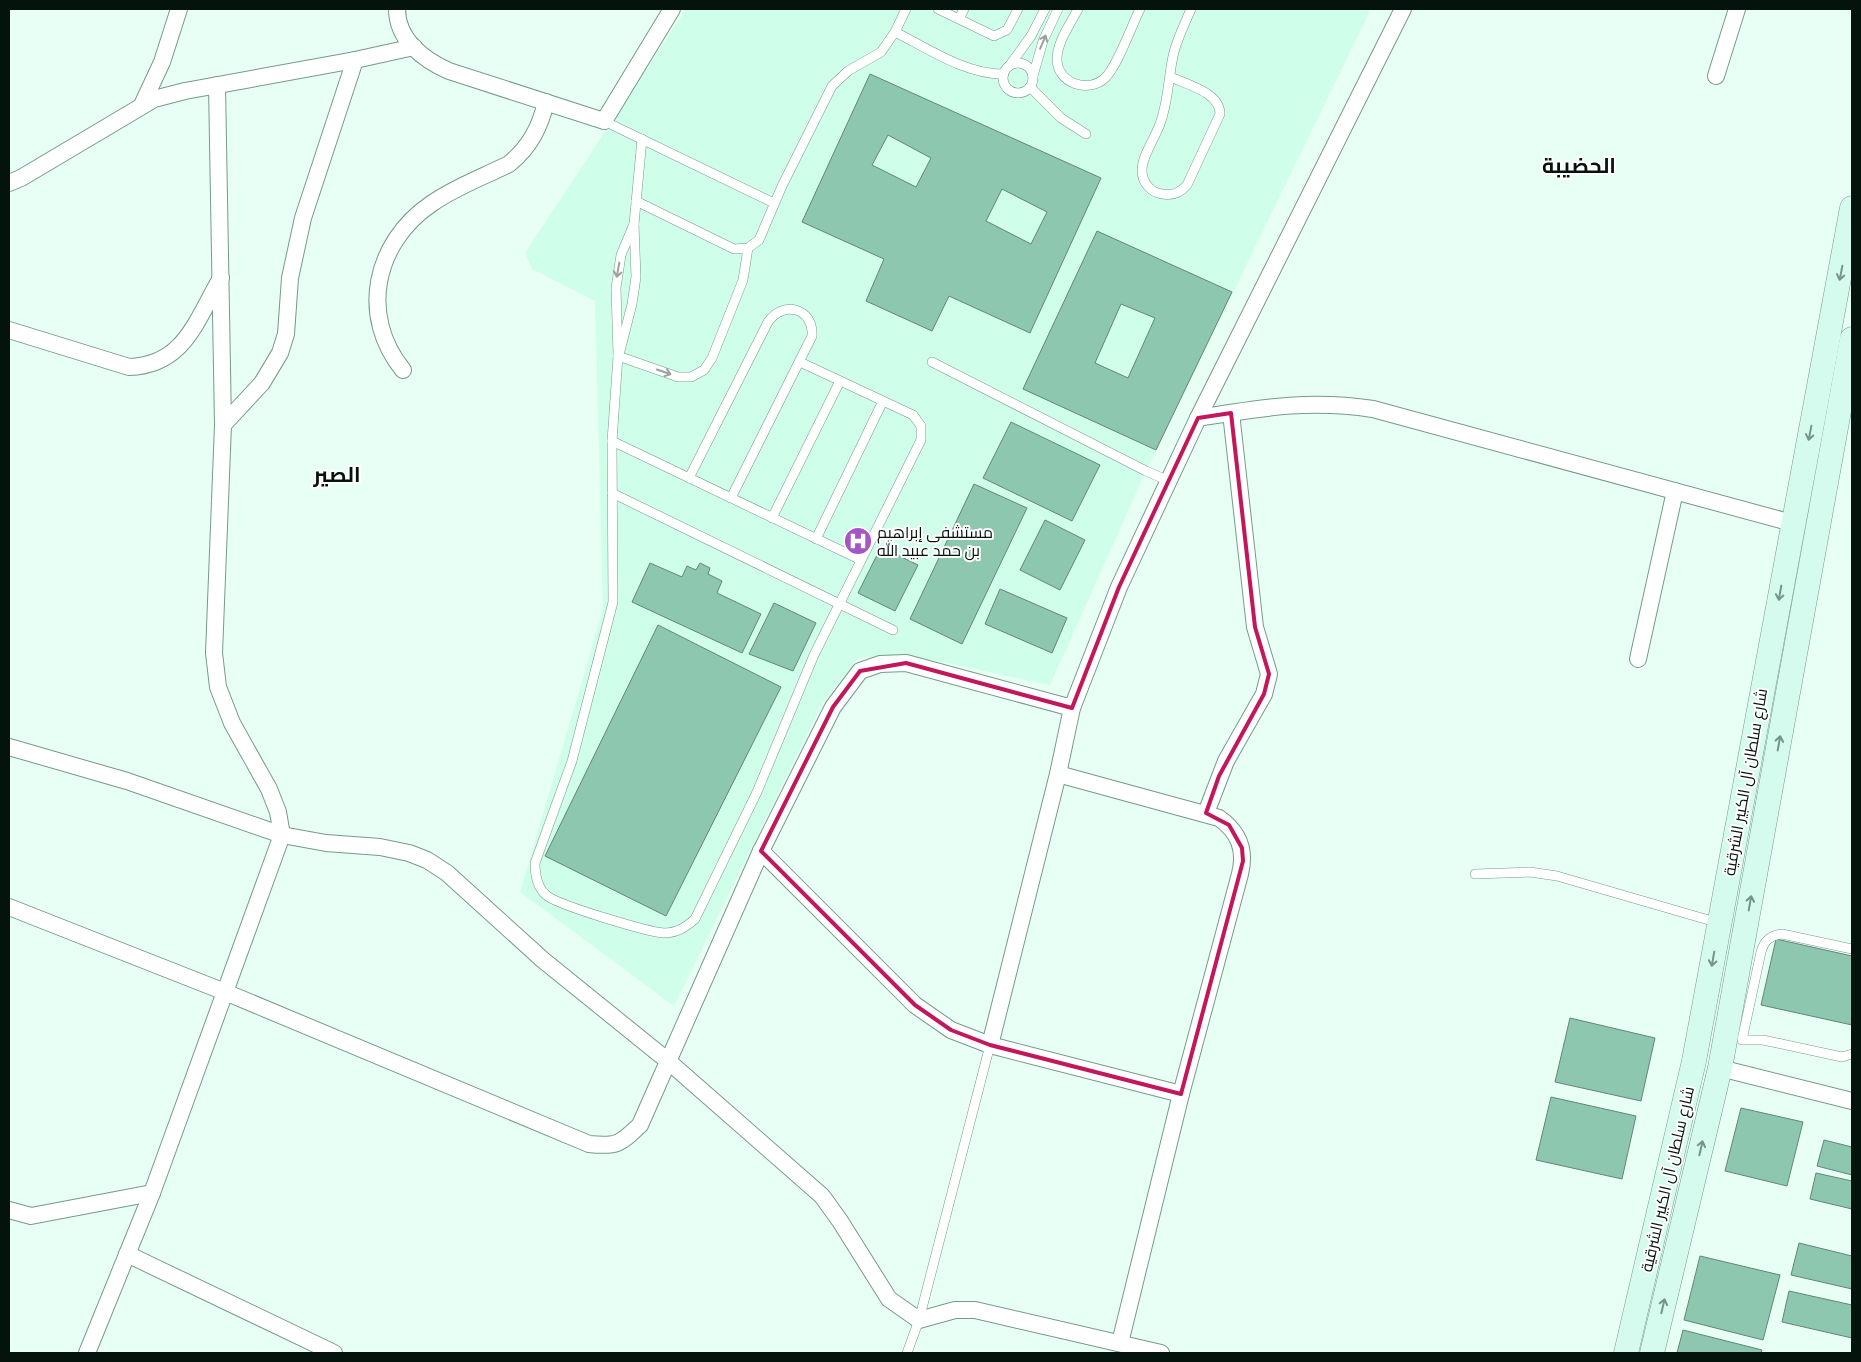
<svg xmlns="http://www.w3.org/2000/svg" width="1861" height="1362" font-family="'Exo 2',Cairo,sans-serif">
  <rect width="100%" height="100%" fill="#e8fff5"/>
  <path fill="#cffeeb" d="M 686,9 L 1371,9 L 1146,471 L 1050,685 L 938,661 L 859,657 L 822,704 L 674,1006 L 520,892 L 603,610 L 595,301 L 532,269 L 525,253 Z"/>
  <g fill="#8dc7b0" stroke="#628677" fill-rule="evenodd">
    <path d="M 870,74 L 1101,178 L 1030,333 L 949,296 L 932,331 L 866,301 L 884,259 L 802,222 ZM 888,135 L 931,158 L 916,187 L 872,165 ZM 1002,189 L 1047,212 L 1031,244 L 986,221 Z"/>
    <path d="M 1097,231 L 1232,292 L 1156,450 L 1023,389 ZM 1121,304 L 1155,318 L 1128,378 L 1095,363 Z"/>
    <path d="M 1011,422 L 1100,465 L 1072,521 L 983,478 Z"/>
    <path d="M 974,484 L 1027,508 L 962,644 L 910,619 Z"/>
    <path d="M 1045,520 L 1085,540 L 1060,590 L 1020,570 Z"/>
    <path d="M 881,547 L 918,565 L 895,611 L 858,593 Z"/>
    <path d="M 650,563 L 682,577 L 687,566 L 696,570 L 700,563 L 710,568 L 708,574 L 722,581 L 717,593 L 761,614 L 742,653 L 632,602 Z"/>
    <path d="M 1000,589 L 1067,618 L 1052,653 L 985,624 Z"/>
    <path d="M 774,603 L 816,623 L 793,671 L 749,654 Z"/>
    <path d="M 658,625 L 781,687 L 666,916 L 545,856 Z"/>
    <path d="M 1776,939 L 1852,956 L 1852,1025 L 1761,1005 Z"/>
    <path d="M 1570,1018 L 1655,1038 L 1641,1101 L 1555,1082 Z"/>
    <path d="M 1551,1097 L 1636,1116 L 1622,1179 L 1536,1160 Z"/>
    <path d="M 1741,1108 L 1803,1122 L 1787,1186 L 1725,1171 Z"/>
    <path d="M 1824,1140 L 1852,1147 L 1852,1175 L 1817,1166 Z"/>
    <path d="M 1816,1173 L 1852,1181 L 1852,1209 L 1810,1199 Z"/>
    <path d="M 1799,1243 L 1852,1256 L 1852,1289 L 1791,1275 Z"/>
    <path d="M 1700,1256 L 1780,1275 L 1763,1340 L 1684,1320 Z"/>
    <path d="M 1789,1291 L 1852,1305 L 1852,1338 L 1782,1322 Z"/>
    <path d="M 1683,1330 L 1762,1350 L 1761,1353 L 1677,1353 Z"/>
  </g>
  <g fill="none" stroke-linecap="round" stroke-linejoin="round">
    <defs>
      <g id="service">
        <path d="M 938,9 L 994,36 L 1007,30 L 1018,9"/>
        <path d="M 1078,9 C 1071,23 1057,42 1057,59 C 1057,83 1088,94 1105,78 C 1117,67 1132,25 1140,9"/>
        <path d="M 959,19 L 964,9"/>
        <path d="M 895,32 C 929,49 965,74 1003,74"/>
        <circle cx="1018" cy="78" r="15"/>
        <path d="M 1010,65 L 1031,36 L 1045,9"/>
        <path d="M 1033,76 L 1043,41 L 1058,9"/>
        <path d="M 1171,77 C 1187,85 1220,92 1220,114 L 1187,185 C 1181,192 1173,196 1163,194 C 1151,193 1142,183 1142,170 C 1142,156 1155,138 1160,124 C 1169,100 1168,76 1174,52 C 1178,37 1185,23 1191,9"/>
        <path d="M 1030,87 L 1061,118 L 1086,134"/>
        <path d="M 604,121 L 774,203"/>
        <path d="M 636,201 L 734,249 L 748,248 L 759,240 L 782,186 L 832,86 L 848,71 L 881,52 L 895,32 L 906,9"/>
        <path d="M 634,224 L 621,255 L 616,288 L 618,356 L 612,441 L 613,602 L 572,761 L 535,863 C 535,875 537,887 546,895 C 557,905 648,932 664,933 C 677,933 686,927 695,919 L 757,792 L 814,655 L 921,440 L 921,426 L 913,415 L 800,362"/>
        <path d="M 620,351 L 632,304 L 636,277 L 634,224 L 642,139"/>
        <path d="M 618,356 L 678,377 L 691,377 L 704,370 L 712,358 L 743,280 L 748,248"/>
        <path d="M 932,362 L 1146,471 L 1169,481"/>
        <path d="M 612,441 L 861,560"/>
        <path d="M 689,478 L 768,322 C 783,300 814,308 812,336 L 731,498"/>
        <path d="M 612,493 L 893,630"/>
        <path d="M 772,518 L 840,381"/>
        <path d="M 816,539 L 883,401"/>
        <path d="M 1475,874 L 1530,872 L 1557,876 L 1719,923"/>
        <path d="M 1852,949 L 1782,934 C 1770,935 1764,941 1761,952 L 1742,1040 L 1763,1040 L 1842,1057 L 1852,1054"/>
        <path d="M 907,1353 L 919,1320 L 990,1045"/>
      </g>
      <g id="minor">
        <path d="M 397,9 C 397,40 424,60 449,71 L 604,121 L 672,9"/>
        <path d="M 1716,76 L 1737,9"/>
        <path d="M 142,105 L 162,62 L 179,9"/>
        <path d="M 9,183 L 21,178 L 154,99 L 185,91 L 355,60 L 414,47"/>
        <path d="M 9,330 L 129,367 C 185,365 196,320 221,278"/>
        <path d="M 403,370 C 359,316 374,243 431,204 C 455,187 483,177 509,164 C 530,147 540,127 546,102"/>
        <path d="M 1198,418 C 1261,408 1309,399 1373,409 L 1792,523"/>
        <path d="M 223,425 L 262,383 L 280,353 L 286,334 L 290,278 L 303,218 L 355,60"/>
        <path d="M 1638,659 L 1675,491"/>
        <path d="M 9,747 L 127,781 L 282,835 L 326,843 L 380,847 L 409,853 L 427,860 L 447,873 L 543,960 L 668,1061 L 822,1196 L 840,1221 L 889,1299 L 919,1320 L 955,1310 L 975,1310 L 1161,1353"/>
        <path d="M 1058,774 L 1219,818 C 1239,832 1246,850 1240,874 L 1181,1094 L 1120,1343"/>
        <path d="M 1206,813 L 1226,761 L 1264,694 L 1269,674 L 1255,627 L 1231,413"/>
        <path d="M 761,851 L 915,1005 L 951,1030 L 990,1045 L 1181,1094"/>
        <path d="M 9,907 L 225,992 L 589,1144 C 617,1147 620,1144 640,1125 L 761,851 L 833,707 L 860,671 L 880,664 L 906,663 L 1072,708"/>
        <path d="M 990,1045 L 1058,774 L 1072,708 L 1119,587 L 1198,418 L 1403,9"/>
        <path d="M 1720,1068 L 1852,1101"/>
        <path d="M 9,1210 L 31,1216 L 152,1193"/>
        <path d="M 127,1254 L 334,1353"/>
        <path d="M 87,1353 L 152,1193 L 282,835 L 278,812 L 269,789 L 232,723 L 218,687 L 214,653 L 223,425 L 217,85"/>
      </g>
      <g id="secondary">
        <path d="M 1626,1353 L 1694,1061 L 1852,208"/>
        <path d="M 1652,1353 L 1720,1068 L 1852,339"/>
      </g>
    </defs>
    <use href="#service" stroke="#759a8b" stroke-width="10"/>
    <use href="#minor" stroke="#759a8b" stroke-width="18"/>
    <use href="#secondary" stroke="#759a8b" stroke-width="25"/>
    <use href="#service" stroke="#fff" stroke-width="9"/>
    <use href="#minor" stroke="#fff" stroke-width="16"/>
    <use href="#secondary" stroke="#d5fbee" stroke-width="24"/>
  </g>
  <defs><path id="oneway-shaft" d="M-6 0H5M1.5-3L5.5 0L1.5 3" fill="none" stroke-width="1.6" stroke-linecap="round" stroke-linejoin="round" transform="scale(1.25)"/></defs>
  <g stroke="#9ba19e">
    <use href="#oneway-shaft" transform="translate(1043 42) rotate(-67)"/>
    <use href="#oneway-shaft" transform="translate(618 270) rotate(100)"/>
    <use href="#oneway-shaft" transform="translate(664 372) rotate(19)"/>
  </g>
  <g stroke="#779389">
    <use href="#oneway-shaft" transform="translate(1841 273) rotate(101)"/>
    <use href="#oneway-shaft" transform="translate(1810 433) rotate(101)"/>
    <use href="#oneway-shaft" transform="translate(1780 593) rotate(100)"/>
    <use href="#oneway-shaft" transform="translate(1779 743) rotate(-80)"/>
    <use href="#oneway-shaft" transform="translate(1750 903) rotate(-80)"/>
    <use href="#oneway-shaft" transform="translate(1713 959) rotate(100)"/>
    <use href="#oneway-shaft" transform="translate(1701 1148) rotate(-77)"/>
    <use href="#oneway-shaft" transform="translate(1663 1306) rotate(-77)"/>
  </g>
  <path fill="none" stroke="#c2185b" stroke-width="4" stroke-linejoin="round" d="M 1231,413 L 1255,627 L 1269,674 L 1264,694 L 1219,776 L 1206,813 L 1229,825 L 1242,848 L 1243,861 L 1181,1094 L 990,1045 L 951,1030 L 915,1005 L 761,851 L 833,707 L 860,671 L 906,663 L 1072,708 L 1119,587 L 1198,418 Z"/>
  <defs>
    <symbol id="hospital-disc" viewBox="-11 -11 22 22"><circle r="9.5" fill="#a555c6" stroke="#fff"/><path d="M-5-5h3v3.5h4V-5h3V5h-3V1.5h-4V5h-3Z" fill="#fff"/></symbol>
  </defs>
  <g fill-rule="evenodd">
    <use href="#hospital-disc" x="842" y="525" width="32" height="32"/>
  </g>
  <g text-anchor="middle" stroke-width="4" stroke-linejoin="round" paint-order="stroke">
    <g font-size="16" fill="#05130d" stroke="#fff" text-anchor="start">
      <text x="877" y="538">مستشفى إبراهيم<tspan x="877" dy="18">بن حمد عبيد الله</tspan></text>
    </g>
    <g font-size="16" fill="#05130d" stroke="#fff">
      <text transform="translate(1745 782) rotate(-80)" y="6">شارع سلطان آل الكبير الشرقية</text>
      <text transform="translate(1667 1179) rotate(-77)" y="6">شارع سلطان آل الكبير الشرقية</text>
    </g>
    <g font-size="21" font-weight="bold" fill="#05130d" stroke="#fff">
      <text x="1579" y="173">الحضيبة</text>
      <text x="337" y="482">الصير</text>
    </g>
  </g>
  <rect width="1861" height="1362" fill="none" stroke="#05130d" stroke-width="20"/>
</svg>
